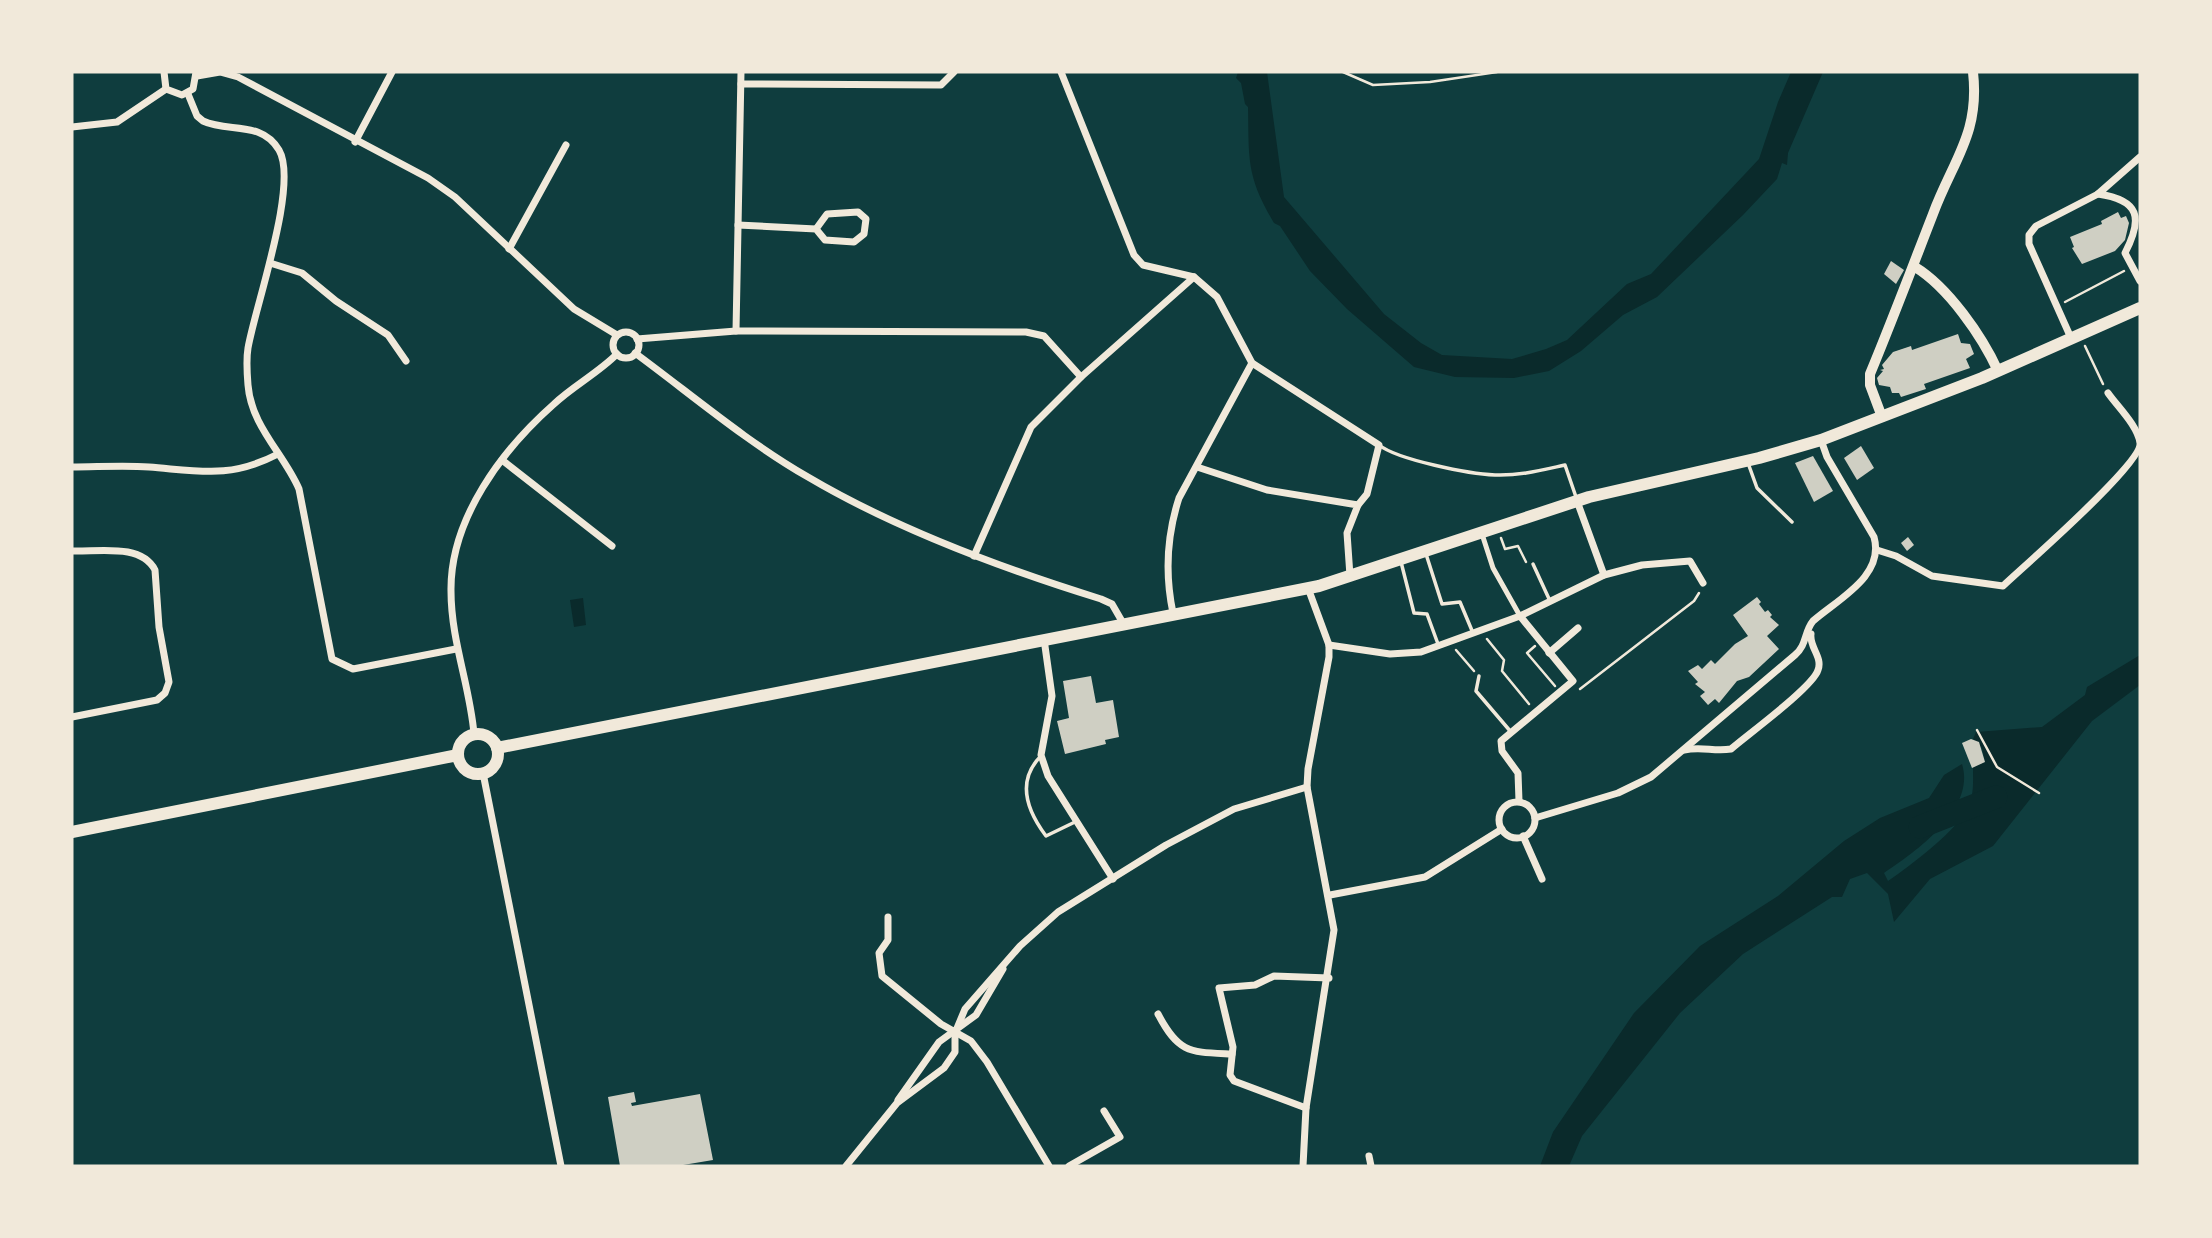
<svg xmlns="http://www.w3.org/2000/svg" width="2212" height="1238" font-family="'Source Serif 4',serif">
  <rect width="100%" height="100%" fill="#0f3d3e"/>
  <g fill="#0a2a2b">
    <path d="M 1238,72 L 1267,72 L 1284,197 L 1384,314 L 1421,343 L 1442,355 L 1512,359 L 1546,349 L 1567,340 L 1627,284 L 1651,274 L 1759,159 L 1778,102 L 1791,72 L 1823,72 L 1788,153 L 1787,165 L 1782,163 L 1777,179 L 1743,215 L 1657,297 L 1623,315 L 1581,351 L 1549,371 L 1514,378 L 1455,377 L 1414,367 L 1347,309 L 1310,271 L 1280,226 L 1274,223 C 1246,176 1249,159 1248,107 L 1245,104 L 1241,83 L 1236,78 Z"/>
    <path d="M 583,598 L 586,625 L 574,627 L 570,600 Z"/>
    <path d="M 2140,655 L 2140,685 L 2092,721 L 1993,846 L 1930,879 L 1894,922 L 1888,894 L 1867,873 L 1850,879 L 1842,897 L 1832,897 L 1743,954 L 1680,1013 L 1582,1136 L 1569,1166 L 1540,1166 L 1553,1132 L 1634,1013 L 1700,946 L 1778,896 L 1844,841 L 1880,818 L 1929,798 L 1944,775 L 1962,764 C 1976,809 1917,851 1884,873 L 1888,881 C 1910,866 1959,829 1969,806 C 1974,793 1973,781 1973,767 L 1985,762 L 1982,748 L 1973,739 L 1976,732 L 2042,727 L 2085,695 L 2087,687 Z"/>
  </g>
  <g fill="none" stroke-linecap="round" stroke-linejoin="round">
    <path stroke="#0a2a2b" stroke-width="23" d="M 1920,827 L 1996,797"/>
  </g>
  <g fill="#cfcfc3">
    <path d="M 2118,212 L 2121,218 L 2126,216 L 2129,223 L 2125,240 L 2115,251 L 2082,264 L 2072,248 L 2074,247 L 2070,237 L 2102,224 L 2101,221 Z"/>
    <path d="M 1891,261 L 1904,270 L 1896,284 L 1884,274 Z"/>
    <path d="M 1958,334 L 1961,343 L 1970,344 L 1974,354 L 1966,359 L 1970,368 L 1924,384 L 1926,389 L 1901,397 L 1899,393 L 1892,393 L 1890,387 L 1879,385 L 1877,378 L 1883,371 L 1880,370 L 1884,369 L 1882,365 L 1893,352 L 1911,346 L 1912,350 Z"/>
    <path d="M 1861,446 L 1874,468 L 1857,480 L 1844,458 Z"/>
    <path d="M 1813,456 L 1833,491 L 1814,502 L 1795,463 Z"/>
    <path d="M 1908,537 L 1914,545 L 1907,551 L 1901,543 Z"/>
    <path d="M 1757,597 L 1761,602 L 1759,604 L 1765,612 L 1768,610 L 1772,615 L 1770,617 L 1779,625 L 1767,636 L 1779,649 L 1749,677 L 1737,681 L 1719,703 L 1715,699 L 1708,705 L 1700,696 L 1705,692 L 1695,684 L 1698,682 L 1688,671 L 1698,665 L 1702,669 L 1711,660 L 1715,664 L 1735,644 L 1748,636 L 1733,615 Z"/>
    <path d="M 1091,676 L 1096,703 L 1113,700 L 1119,737 L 1105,740 L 1106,744 L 1065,754 L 1057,721 L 1069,718 L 1063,681 Z"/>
    <path d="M 1971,739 L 1979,742 L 1985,762 L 1972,768 L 1962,743 Z"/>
    <path d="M 634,1092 L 636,1102 L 631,1103 L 632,1106 L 700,1094 L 713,1160 L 677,1166 L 620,1166 L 608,1097 Z"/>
  </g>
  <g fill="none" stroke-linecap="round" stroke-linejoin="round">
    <g stroke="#f1e9da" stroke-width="2.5">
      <path d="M 1343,72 L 1373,85 L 1430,82 L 1497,72"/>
      <path d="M 2065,302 L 2124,271"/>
      <path d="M 2085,346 L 2103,384"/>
      <path d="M 1501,538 L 1505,549 L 1518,546 L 1526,562"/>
      <path d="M 1487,639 L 1504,660 L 1502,671 L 1529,704"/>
      <path d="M 1535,646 L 1527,653 L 1555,686"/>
      <path d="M 1456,650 L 1474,671"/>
      <path d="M 1580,689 L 1694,601 L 1699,593"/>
      <path d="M 1977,730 L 1997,767 L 2039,793"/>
    </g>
    <g stroke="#f1e9da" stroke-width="3.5">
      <path d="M 1379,445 C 1398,460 1470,474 1495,475 C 1519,476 1542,470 1565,465 L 1576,497"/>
      <path d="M 1748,463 L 1757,488 L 1792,522"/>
      <path d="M 1426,554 L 1442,604 L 1460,602 L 1473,633"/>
      <path d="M 1401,562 L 1414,613 L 1427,614 L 1438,644"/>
      <path d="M 1533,564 L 1550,601"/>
      <path d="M 1479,676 L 1476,691 L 1511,732"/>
      <path d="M 1040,757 C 1016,782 1028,812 1046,836 L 1077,821"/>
    </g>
    <path stroke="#f1e9da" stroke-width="5" d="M 1482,534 L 1493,568 L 1520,616"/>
    <g stroke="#f1e9da" stroke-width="7">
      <path d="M 164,72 L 166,89 L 182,95 L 193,89 L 196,72"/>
      <path d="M 1061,72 L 1134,255 L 1143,265 L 1194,277 L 1217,297 L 1252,363 L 1379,445 L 1367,494 L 1358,505"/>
      <path d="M 197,76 L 220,72 L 238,77 L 428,178 L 455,197 L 574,309 L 617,335"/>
      <path d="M 741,84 L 941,85 L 954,72"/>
      <path d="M 188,94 L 197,116 L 203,121 C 228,133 261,120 279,150 C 299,184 255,307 248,348 C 246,360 247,373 248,385 C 251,426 284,454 299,489 L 332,659 L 353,669 L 456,649"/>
      <path d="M 72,127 L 117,122 L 166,89"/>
      <path d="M 355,142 L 392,72"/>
      <path d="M 2098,194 C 2140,200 2143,218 2125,253 L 2140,281"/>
      <path d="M 738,225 L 816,229 L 825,240 L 854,242 L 864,234 L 866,219 L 858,212 L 827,214 L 816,229"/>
      <path d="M 509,249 L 566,145"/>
      <path d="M 270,263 L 302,273 L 336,301 L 388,335 L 406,361"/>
      <path d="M 736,331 L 741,72"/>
      <circle cx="626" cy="345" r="13"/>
      <path d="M 2071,338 L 2029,244 L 2029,235 L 2036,226 L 2098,194 L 2140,157"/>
      <path d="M 637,339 L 736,331 L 1026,332 L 1044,336 L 1081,377"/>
      <path d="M 635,353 C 692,395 747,442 808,477 C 896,529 1004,569 1101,599 L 1112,604 L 1123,623"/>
      <path d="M 502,460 L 612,546"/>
      <path d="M 72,467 C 97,467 124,465 149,467 C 200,471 230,479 278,454"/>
      <path d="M 1197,467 L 1267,490 L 1358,505 L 1347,533 L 1350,576"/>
      <path d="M 1577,501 L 1604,575"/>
      <path d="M 1877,550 L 1896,556 L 1932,576 L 2003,586 C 2023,567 2143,463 2140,443 C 2138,426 2117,406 2108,393"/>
      <path d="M 72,551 C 98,552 141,543 155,570 L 159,627 L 169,682 L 165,693 L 157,700 L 72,717"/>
      <path d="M 974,556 L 1031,427 L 1081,377 L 1194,277"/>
      <path d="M 1173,613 C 1165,575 1167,535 1179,498 L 1252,363"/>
      <path d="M 1044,639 L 1052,696 L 1041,755 L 1048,776 L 1113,879"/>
      <path d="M 1329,645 L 1390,654 L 1421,652 L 1520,616 L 1604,575 L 1642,565 L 1690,561 L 1703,583"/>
      <path d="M 1549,653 L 1578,628"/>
      <path d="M 474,734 C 470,686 451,641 451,591 C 450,519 502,450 554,404 C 573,386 598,373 617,354"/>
      <path d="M 1684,750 C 1702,746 1714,752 1731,749 C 1747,735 1813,687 1818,670 C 1823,657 1809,647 1811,634"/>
      <path d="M 483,773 L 561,1166"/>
      <path d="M 1519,801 L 1518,773 L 1502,751 L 1501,741 L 1573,681 L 1520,616"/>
      <circle cx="1517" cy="820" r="18"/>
      <path d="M 1535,818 L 1618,793 L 1651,777 L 1795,655 C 1807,645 1804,632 1813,621 C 1838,599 1885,576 1874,537 L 1827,457 L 1821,440"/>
      <path d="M 1523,836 L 1542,879"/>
      <path d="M 1330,895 L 1425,877 L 1502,829"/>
      <path d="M 888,917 L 888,940 L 879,953 L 882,976 L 941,1024 L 971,1041 L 987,1062 L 1049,1166"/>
      <path d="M 1158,1014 C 1179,1054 1190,1052 1232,1054"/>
      <path d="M 898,1100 L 939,1042 L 976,1015 L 1003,969"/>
      <path d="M 1306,1108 L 1234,1081 L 1230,1075 L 1233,1047 L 1219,988 L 1255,985 L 1274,976 L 1329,978"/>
      <path d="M 1369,1156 L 1371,1166"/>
      <path d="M 846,1166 L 897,1103 L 944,1068 L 955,1052 L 955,1033 L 965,1009 L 1020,946 L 1058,912 L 1166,845 L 1234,809 L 1307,787"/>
      <path d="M 1069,1166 L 1120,1137 L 1104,1111"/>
      <path d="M 1303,1166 L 1306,1108 L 1334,930 L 1307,787 L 1308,769 L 1329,657 L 1329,645 L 1308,588"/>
    </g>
    <g stroke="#f1e9da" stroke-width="10">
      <path d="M 1915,267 C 1948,287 1982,336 1998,371"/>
      <path d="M 1882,417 L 1870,385 L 1870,374 C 1892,321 1912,268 1933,214 C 1953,160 1980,134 1973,72"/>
    </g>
    <g stroke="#f1e9da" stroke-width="12">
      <circle cx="478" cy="754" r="20"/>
      <path d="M 497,748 L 1319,586 L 1589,497 L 1759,458 L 1821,440 L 1982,378 L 2140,308"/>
      <path d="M 72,832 L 458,755"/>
    </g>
  </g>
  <rect width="2212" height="1238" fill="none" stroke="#f1e9da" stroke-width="147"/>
</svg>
